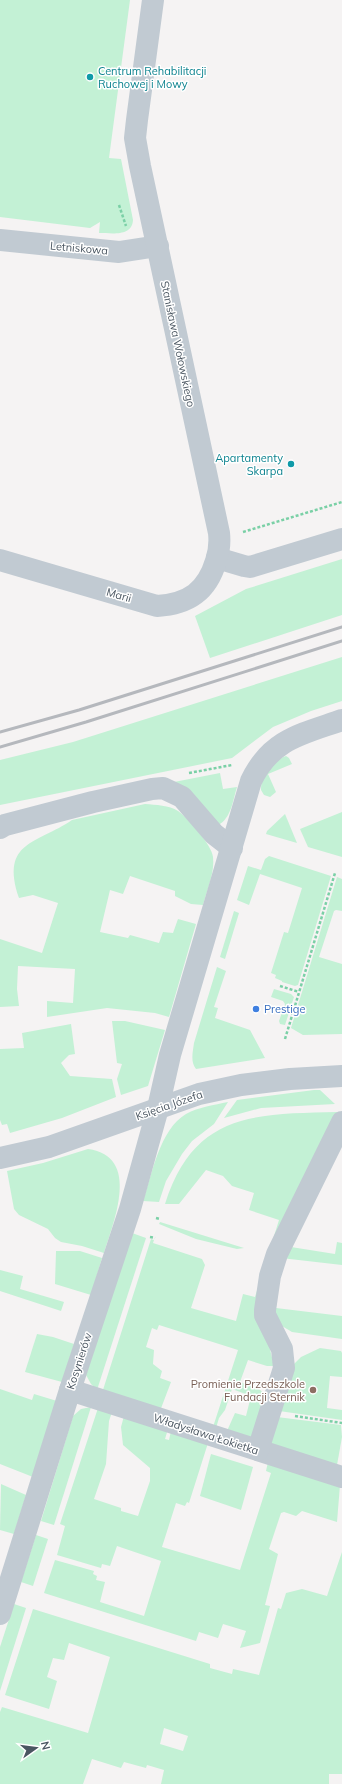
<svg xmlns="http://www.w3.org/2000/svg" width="342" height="1784" font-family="Mulish,sans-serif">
  <rect width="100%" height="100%" fill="#f5f3f3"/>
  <g fill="#c3f1d5" fill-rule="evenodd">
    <path d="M 0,0 L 130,0 L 109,158 L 121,159 L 133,220 C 132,237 112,233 99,233 L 100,222 L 90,228 L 0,217 Z"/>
    <path d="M 342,559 L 342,615 L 210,658 L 195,616 L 246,589 Z"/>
    <path d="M 342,657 L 342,701 L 311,711 L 273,727 L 232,758 L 0,805 L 0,760 L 73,742 Z"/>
    <path d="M 286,756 L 289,758 L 292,764 L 268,774 L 276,792 L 270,797 L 264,795 L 261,790 C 260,777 274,760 286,756 Z"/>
    <path d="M 220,773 L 223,789 L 237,787 C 233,800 231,819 218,825 L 174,782 Z"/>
    <path d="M 145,804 C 156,805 169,805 178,811 C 188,818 212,845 213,857 C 215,872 207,890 203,905 L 191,904 L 175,896 L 175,891 L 130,876 L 123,894 L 110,890 L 100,932 L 128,938 L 130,935 L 159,943 L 163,932 L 173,933 L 178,919 L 196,924 L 169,1017 L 155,1013 L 107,1008 L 47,1017 L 47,1001 L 73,1003 L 75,969 L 18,966 L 17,989 L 19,1006 L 0,1007 L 0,939 L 42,953 L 58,903 L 33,895 L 19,898 C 0,841 37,844 72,820 Z"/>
    <path d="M 342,812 L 342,857 L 308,847 L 300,829 Z"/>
    <path d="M 285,814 L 297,843 L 266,834 L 267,831 Z"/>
    <path d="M 269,856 L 331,876 L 298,985 L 295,986 L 282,982 L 282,981 L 275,978 L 276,975 L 271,973 L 284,932 L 288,933 L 302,888 L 260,874 L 249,905 L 237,900 L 248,866 L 261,870 L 265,859 Z"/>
    <path d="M 337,877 L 342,879 L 342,911 L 336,910 L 334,911 L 319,957 L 342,964 L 342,1034 L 303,1035 L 291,1028 Z"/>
    <path d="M 234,911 L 239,913 L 225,959 L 220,957 Z"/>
    <path d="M 217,967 L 226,971 L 214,1007 L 218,1008 L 215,1018 L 250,1030 L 265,1058 L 196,1069 C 190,1062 193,1051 194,1043 Z"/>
    <path d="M 274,989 L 291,994 L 294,997 L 285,1025 L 280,1024 L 279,1021 L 285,1004 L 283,1001 L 271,997 Z"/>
    <path d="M 112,1021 L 125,1021 L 165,1030 L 148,1086 L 121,1095 L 117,1079 L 122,1064 L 117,1063 Z"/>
    <path d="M 71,1024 L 75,1054 L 69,1055 L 61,1063 L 70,1076 L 112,1079 L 116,1097 L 62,1118 L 10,1133 L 7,1124 L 2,1125 L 0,1120 L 0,1049 L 24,1048 L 22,1033 Z"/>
    <path d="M 314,1090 L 320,1090 L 335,1104 L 261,1108 L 224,1118 L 237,1100 Z"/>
    <path d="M 228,1102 L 214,1124 L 192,1141 L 182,1154 L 166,1181 L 159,1202 L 143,1201 C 152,1174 160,1129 186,1114 C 199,1107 214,1105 228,1102 Z"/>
    <path d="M 337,1112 L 337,1116 L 272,1252 L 269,1345 L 274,1366 L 267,1366 L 248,1360 L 240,1382 L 259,1389 L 269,1398 L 254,1440 L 227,1431 L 235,1413 L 246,1416 L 251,1396 L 232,1389 L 225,1410 L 219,1418 L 216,1428 L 213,1427 L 238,1350 L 159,1325 L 157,1330 L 152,1328 L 146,1347 L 154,1350 L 153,1364 L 162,1371 L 160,1378 L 171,1382 L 160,1411 L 102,1393 L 151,1239 L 154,1240 L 153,1243 L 202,1259 L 205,1265 L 191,1308 L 236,1321 L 243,1294 L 255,1297 L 279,1220 L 249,1210 L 254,1193 L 232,1186 L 223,1176 L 206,1170 L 179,1204 L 165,1204 C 194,1112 255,1114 337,1112 Z"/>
    <path d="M 88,1149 C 141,1156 114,1221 104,1253 L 82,1246 L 61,1242 L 55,1238 L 48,1229 L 19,1215 L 14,1209 L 7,1171 L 43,1163 Z"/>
    <path d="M 160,1222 L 244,1248 L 237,1249 L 196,1239 L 159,1224 Z"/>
    <path d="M 132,1233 L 146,1238 L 97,1390 L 91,1384 L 86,1375 Z"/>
    <path d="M 337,1242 L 342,1243 L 342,1265 L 281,1258 L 276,1308 L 342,1316 L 342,1339 L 292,1332 L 282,1326 L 275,1316 L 271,1307 L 272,1300 L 283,1251 L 291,1247 L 335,1254 Z"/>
    <path d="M 56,1251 L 80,1251 L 102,1258 L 91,1295 L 55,1284 Z"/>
    <path d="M 0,1270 L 23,1276 L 20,1289 L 64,1302 L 61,1311 L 0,1291 Z"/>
    <path d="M 37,1334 L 53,1337 L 74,1344 L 62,1382 L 25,1372 Z"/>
    <path d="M 320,1348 L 341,1351 L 342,1353 L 342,1377 L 330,1376 L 327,1408 L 342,1410 L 342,1420 L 279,1411 L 294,1364 L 301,1357 Z"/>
    <path d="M 0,1389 L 32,1400 L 34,1394 L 57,1401 L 33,1477 L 0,1464 Z"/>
    <path d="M 91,1407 L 54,1525 L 41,1521 L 73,1416 L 81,1409 Z"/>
    <path d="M 98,1408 L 112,1412 L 109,1421 L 106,1464 L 94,1499 L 121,1508 L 121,1511 L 138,1516 L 150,1481 L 150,1468 L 123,1445 L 121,1427 L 124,1416 L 168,1429 L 165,1439 L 169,1440 L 171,1431 L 208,1443 L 189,1503 L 187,1502 L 185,1506 L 176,1503 L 162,1547 L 240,1570 L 271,1473 L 266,1471 L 268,1462 L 340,1485 L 337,1522 L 302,1511 L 296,1516 L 284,1512 L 281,1513 L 269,1549 L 278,1554 L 265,1605 L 270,1606 L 260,1643 L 240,1648 L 246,1631 L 223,1624 L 218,1638 L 199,1632 L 196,1641 L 44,1593 L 55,1560 L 94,1571 L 93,1574 L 97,1576 L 96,1580 L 105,1582 L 100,1602 L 144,1616 L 161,1561 L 117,1546 L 110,1566 L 102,1564 L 101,1568 L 57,1555 L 65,1526 L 60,1524 Z"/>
    <path d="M 277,1417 L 341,1425 L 342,1437 L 337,1465 L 266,1444 Z"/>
    <path d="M 211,1454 L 253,1467 L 241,1510 L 200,1496 Z"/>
    <path d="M 1,1484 L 26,1495 L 14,1534 L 0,1530 Z"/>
    <path d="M 36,1535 L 48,1539 L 33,1586 L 21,1582 Z"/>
    <path d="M 342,1552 L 342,1774 L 329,1774 L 329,1784 L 161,1784 L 164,1770 L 147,1765 L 146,1768 L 124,1762 L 121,1768 L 92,1759 L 83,1784 L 0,1784 L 0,1712 L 2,1707 L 88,1733 L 110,1657 L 69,1643 L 64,1660 L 53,1658 L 47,1677 L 57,1681 L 49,1709 L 5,1695 L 33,1609 L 210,1664 L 210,1668 L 232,1674 L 233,1669 L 259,1675 L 278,1608 L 281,1609 L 286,1593 L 302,1589 L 327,1596 ZM 164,1728 L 188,1736 L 183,1751 L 160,1744 Z"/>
    <path d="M 14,1604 L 26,1608 L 0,1691 L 0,1647 Z"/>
  </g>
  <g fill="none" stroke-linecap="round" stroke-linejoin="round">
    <g stroke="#7ad0a6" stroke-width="2.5" stroke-dasharray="3 2" stroke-linecap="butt">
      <path d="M 119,205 L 126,226"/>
      <path d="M 243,532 L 342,502"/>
      <path d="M 189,773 L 232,765"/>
      <path d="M 280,986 L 299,992"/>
      <path d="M 285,1039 L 335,873"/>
      <path d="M 156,1218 L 160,1219"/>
      <path d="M 150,1237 L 155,1238"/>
      <path d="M 295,1416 L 342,1423"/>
    </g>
    <g stroke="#c1cad2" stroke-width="22">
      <path d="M 0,240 L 119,252 L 158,246"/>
      <path d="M 217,558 L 244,566 L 250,567 L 342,539"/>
      <path d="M 0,560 L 157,606 C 189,604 207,591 216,561 C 219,552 220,542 219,533 L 140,166 L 135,138 L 137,120 L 153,0"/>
      <path d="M 0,828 L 5,825 L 93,802 L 152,789 L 163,788 L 182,797 L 214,834 L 232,848"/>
      <path d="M 0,1158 L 49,1147 L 199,1094 L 241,1085 L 290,1079 L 342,1076"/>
      <path d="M 70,1390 L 342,1477"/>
      <path d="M 258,1450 L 284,1368 L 282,1349 L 265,1315 L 265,1310 L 270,1276 L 277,1254 L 342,1122"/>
      <path d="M 0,1614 L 70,1390 L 130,1209 L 158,1108 L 170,1055 L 251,781 C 271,739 302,734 342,720"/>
    </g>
    <g stroke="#b5b8bd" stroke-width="3">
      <path d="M 0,732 L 79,710 L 342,627"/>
      <path d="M 0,747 L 86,722 L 342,641"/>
    </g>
  </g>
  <g fill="#0f9aa8" stroke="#fff" stroke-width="1.5">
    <circle cx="90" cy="77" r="4"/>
    <circle cx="291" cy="464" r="4"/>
  </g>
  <circle fill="#3f7fe0" stroke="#fff" stroke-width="1.5" cx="256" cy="1009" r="4"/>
  <circle fill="#8d6e63" stroke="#fff" stroke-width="1.5" cx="313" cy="1390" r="4"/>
  <g text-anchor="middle" stroke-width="3" stroke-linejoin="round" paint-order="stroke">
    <g font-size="11" fill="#0d838f" stroke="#fff" text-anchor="start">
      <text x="98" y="75">Centrum Rehabilitacji<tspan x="98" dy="13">Ruchowej i Mowy</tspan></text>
      <text x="283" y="462" text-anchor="end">Apartamenty<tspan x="283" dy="13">Skarpa</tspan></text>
    </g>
    <g font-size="11" fill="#4a5661" stroke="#fff">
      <text transform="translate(79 248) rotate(5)" y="4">Letniskowa</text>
      <text transform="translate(178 344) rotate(78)" y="4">Stanisława Wołowskiego</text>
      <text transform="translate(119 595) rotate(16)" y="4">Marii</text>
      <text transform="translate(169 1105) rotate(-19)" y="4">Księcia Józefa</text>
      <text transform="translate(79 1361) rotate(-72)" y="4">Kosynierów</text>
      <text transform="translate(206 1434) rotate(18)" y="4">Władysława Łokietka</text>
    </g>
    <g font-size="11" fill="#366cbe" stroke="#fff" text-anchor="start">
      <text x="264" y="1013">Prestige</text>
    </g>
    <g font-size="11" fill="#785e54" stroke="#fff" text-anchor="end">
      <text x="305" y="1388">Promienie Przedszkole<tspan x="305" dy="13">Fundacji Sternik</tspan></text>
    </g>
  </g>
  <g transform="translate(36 1748) rotate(76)" stroke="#ffffff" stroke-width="3" paint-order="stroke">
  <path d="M0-3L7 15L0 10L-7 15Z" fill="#4a5661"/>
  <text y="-6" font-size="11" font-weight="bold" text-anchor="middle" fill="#4a5661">N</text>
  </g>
</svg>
